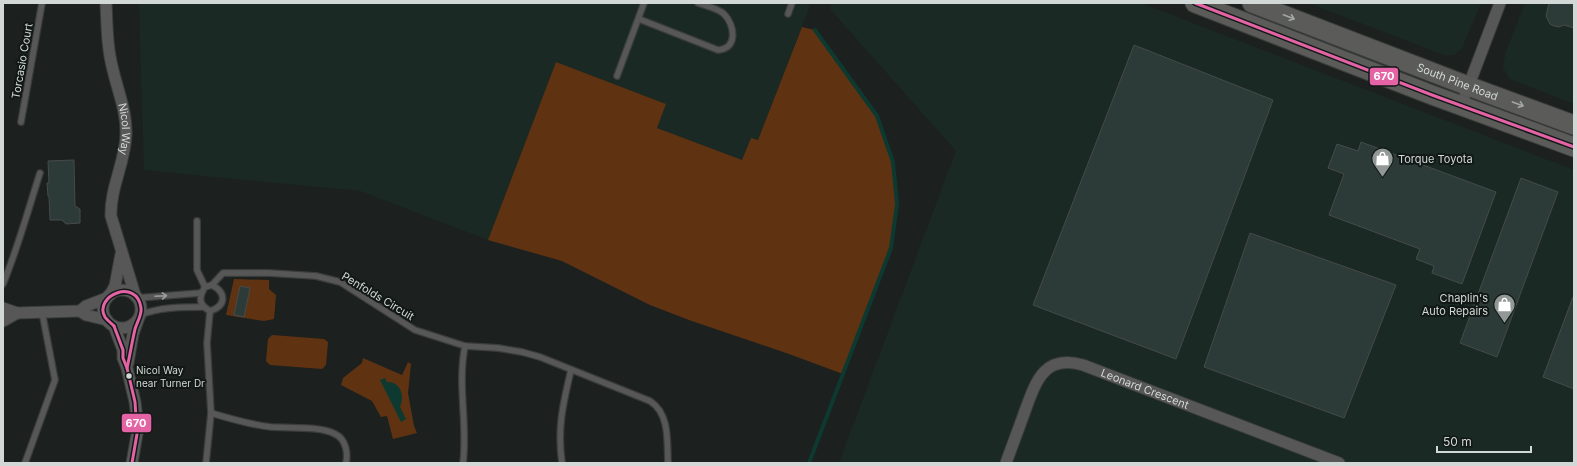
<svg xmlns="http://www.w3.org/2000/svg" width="1577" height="466" font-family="Inter,sans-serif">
  <rect width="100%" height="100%" fill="#1c201e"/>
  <g fill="#1a2924">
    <path d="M 139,3 L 811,3 L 758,140 L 751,138 L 742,160 L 657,128 L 666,104 L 556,62 L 488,240 L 360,191 L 144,170 Z"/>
    <path d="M 832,3 L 1141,3 L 1574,170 L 1574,463 L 839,463 L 956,151 L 830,9 Z"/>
    <path d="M 1308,3 L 1481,3 L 1462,48 L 1454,55 L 1444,55 Z"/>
    <path d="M 1525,3 L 1574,3 L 1574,104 L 1510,79 L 1503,68 L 1505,54 Z"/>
  </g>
  <g fill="#5f3312">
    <path d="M 802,27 L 815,30 L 877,116 L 893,162 L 897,204 L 891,245 L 843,374 L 789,354 L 689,320 L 650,305 L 562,261 L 488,240 L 556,62 L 666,104 L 657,128 L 742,160 L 751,138 L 758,140 Z"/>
    <path d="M 234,279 L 269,280 L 269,289 L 276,295 L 274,319 L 264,321 L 226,315 Z"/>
    <path d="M 272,335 L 324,339 L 328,342 L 326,365 L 322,369 L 270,365 L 266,361 L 268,339 Z"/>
    <path d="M 363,358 L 402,375 L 408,362 L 411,364 L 408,393 L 414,426 L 417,433 L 393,439 L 387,416 L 381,417 L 372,401 L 341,385 L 343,378 L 362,363 Z"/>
  </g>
  <path fill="#0d3930" d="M 385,378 L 387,382 C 401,382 405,396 400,407 L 406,419 L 401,422 L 380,380 Z"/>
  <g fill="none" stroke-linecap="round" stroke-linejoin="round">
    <path stroke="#0d3930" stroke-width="4" d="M 809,463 L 891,248 L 897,204 L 893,162 L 877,116 L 815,30"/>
  </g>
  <g fill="#2d3b38" stroke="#464a48">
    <path d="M 1549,3 L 1574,3 L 1574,28 L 1564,25 L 1559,27 L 1554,26 L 1550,24 L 1546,16 Z"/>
    <path d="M 1134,45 L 1273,100 L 1176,359 L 1033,305 Z"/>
    <path d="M 1361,142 L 1496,192 L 1462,284 L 1432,273 L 1434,266 L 1416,259 L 1420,249 L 1329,215 L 1344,174 L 1328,168 L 1337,144 L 1358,151 Z"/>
    <path d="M 74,160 L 75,206 L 80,209 L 80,223 L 66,224 L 62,220 L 50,220 L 49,196 L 48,196 L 47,183 L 49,183 L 48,161 Z"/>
    <path d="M 1521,178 L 1558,192 L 1497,357 L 1460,343 Z"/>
    <path d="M 1250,233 L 1396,285 L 1344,418 L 1204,367 Z"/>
    <path d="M 240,286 L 250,288 L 244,317 L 234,315 Z"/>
    <path d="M 1573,297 L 1574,297 L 1574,389 L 1543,377 Z"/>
  </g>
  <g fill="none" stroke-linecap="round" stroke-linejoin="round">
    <defs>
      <g id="service">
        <path d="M 788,14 L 792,3"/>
        <path d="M 639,19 L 718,50 C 738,49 735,25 724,14 C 718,8 706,6 698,3"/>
        <path d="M 617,76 L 644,3"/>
        <path d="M 21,122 L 42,3"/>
        <path d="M 197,221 L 197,270 L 205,287"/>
        <path d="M 3,284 C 18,248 28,210 40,173"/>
        <path d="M 212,285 L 223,273 L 269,273 L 316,276 L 340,282 L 415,330 L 465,346 L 498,348 L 522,352 L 540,357 L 650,401 C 670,414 667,441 668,463"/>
        <path d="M 212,285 C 227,293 226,306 210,311 C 199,305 198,298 205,287 Z"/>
        <path d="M 137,298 L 201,293"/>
        <path d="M 140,315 C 159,307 183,307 204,307"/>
        <path d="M 211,413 C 231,419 251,425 271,427 C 288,428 321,426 335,434 C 346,439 348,453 346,463"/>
        <path d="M 25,463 L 55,380 L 42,312"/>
        <path d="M 206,463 L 211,413 L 207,343 L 210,311"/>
        <path d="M 463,463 C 468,424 457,385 465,346"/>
        <path d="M 562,463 C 557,428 563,404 571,370"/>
      </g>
      <g id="minor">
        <path id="s1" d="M 106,3 C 107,25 107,48 113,70 C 118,92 127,112 126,135 C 125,163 110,188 111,216 L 135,295"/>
        <path d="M 1461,106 L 1500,3"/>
        <circle cx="122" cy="309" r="19"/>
        <path d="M 110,295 L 115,286 L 121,254"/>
        <path d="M 3,308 L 17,313 L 80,311 L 86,306 L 107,298"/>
        <path d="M 80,311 L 86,315 L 107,320"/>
        <path d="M 3,321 L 17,313"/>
        <path d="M 114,326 L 123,350 L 123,358 L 127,368 L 135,402 L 137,418 L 137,434 L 132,463"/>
        <path d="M 128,363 L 133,334 L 138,320"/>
        <path id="s2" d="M 1006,463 C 1012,446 1019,428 1025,411 C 1036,381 1044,354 1083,365 L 1339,463"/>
      </g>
      <g id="trunk">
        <path d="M 1195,3 L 1432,95 L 1574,147"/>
        <path id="s3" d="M 1252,3 L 1468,86 L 1574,125"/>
      </g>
    </defs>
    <use href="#service" stroke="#3a3d3b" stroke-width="8"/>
    <use href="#minor" stroke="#3a3d3b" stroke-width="13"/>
    <use href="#trunk" stroke="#3a3d3b" stroke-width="21"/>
    <use href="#service" stroke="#585757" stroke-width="5.5"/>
    <use href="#minor" stroke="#585757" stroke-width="11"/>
    <use href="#trunk" stroke="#5b5c5a" stroke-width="19"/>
    <defs>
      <g id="bus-1">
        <path d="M 1195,3 L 1432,95 L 1574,147"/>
        <path d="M 114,326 L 123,350 L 123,358 L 127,368 L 135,402 L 137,434 L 132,463"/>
        <path d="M 114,326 C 111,323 107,320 105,317 C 93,296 137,277 141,308 C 142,315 137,322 135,329 C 132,342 130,355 127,368"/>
      </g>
    </defs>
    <use href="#bus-1" stroke="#111816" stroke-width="6"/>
    <use href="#bus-1" stroke="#e463a4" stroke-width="3"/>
  </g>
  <defs><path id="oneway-shaft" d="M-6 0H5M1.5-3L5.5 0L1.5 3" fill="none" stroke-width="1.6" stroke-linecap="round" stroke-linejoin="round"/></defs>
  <g stroke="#a2a6a4">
    <use href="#oneway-shaft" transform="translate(1289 17) rotate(21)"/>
    <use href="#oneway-shaft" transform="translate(1518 104) rotate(20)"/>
  </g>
  <use stroke="#9b9e9d" href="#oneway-shaft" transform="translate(161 296) rotate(-3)"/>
  <defs>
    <symbol id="shop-pin" viewBox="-11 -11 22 30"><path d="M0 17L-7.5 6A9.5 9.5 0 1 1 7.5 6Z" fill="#929896" stroke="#111816"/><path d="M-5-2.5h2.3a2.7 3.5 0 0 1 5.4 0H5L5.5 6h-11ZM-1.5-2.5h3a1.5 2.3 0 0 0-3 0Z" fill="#fff"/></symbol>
  </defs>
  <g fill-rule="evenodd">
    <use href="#shop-pin" x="1370" y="146" width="25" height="34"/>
    <use href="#shop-pin" x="1492" y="292" width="25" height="34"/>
  </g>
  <circle fill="#d2d8d6" stroke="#111816" stroke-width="1.5" cx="129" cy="376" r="3.5"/>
  <g text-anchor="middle" stroke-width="4" stroke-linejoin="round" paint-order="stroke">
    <g font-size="10" fill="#d2d8d6" stroke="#111816" text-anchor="start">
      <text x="136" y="374">Nicol Way<tspan x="136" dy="13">near Turner Dr</tspan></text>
    </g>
    <g font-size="11" fill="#d2d8d6" stroke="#111816">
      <text transform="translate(22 61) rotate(-80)" y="4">Torcasio Court</text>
      <text dy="4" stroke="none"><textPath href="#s3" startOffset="220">South Pine Road</textPath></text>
      <text dy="4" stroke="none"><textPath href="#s1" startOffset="128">Nicol Way</textPath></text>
      <text transform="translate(378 296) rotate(31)" y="4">Penfolds Circuit</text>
      <text dy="4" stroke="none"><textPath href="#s2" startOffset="207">Leonard Crescent</textPath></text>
    </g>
    <g font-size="11" fill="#d2d8d6" stroke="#111816" text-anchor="start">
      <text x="1398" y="163">Torque Toyota</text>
      <text x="1488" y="302" text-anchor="end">Chaplin's<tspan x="1488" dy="13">Auto Repairs</tspan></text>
    </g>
  </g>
  <g stroke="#111816" stroke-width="1.5">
    <rect x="1369" y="67" width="30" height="19" rx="4" fill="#e463a4"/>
    <rect x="121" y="413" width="31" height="20" rx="4" fill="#e463a4"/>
  </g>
  <g font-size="11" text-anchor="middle" font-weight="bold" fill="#fff">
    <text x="1384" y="80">670</text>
    <text x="136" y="427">670</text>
  </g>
  <rect width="1577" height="466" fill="none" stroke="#d2d8d6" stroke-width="8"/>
  <path d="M1437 446v6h94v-6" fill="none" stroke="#d2d8d6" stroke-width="2"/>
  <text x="1443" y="446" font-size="12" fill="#d2d8d6" stroke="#111816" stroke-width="3" paint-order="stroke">50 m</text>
</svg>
